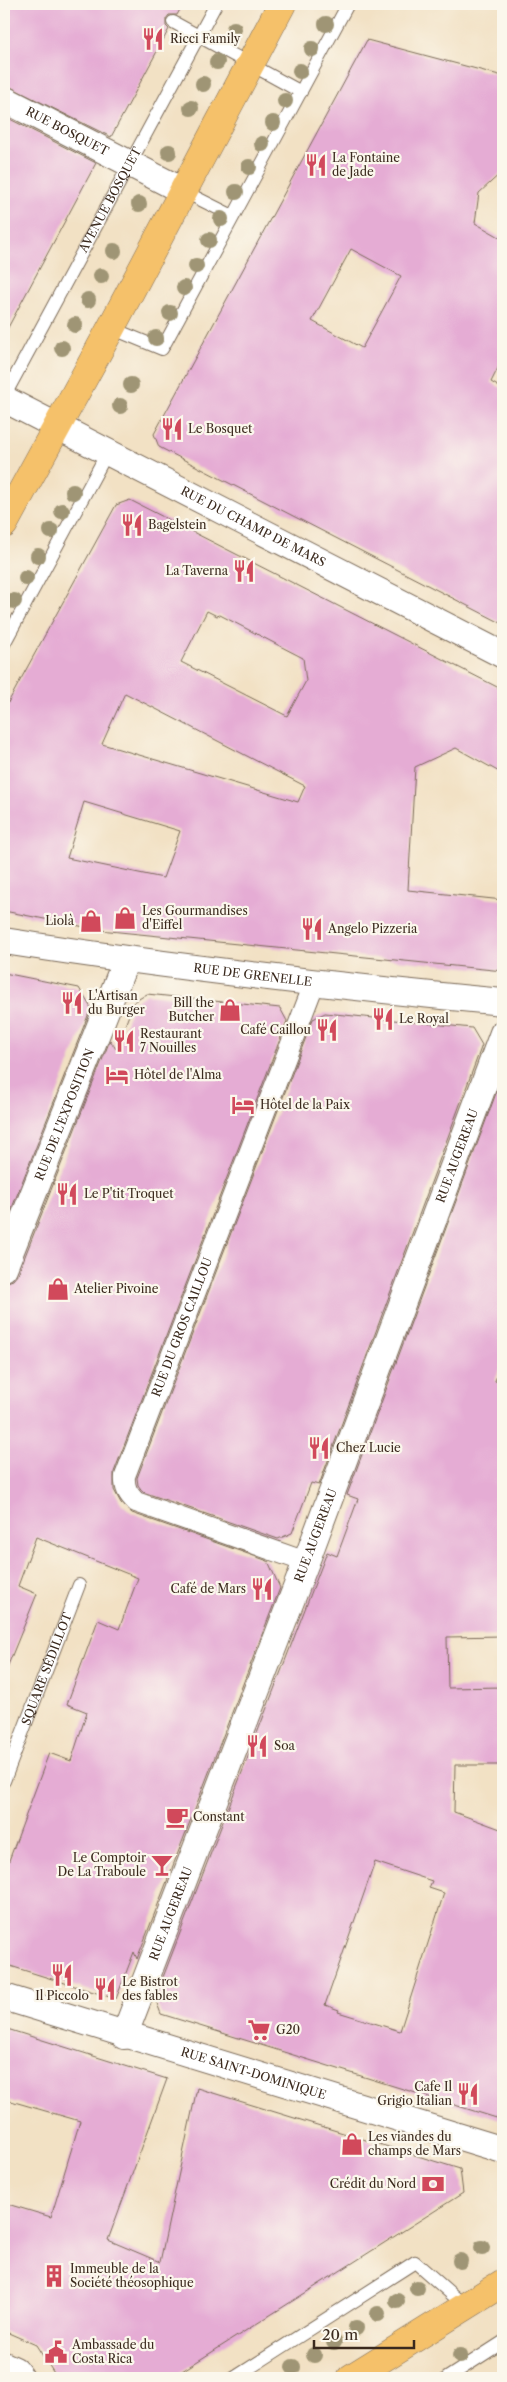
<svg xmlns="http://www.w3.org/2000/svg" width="507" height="2382" font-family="'Libre Caslon Text',serif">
  <rect width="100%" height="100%" fill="#fbf7ec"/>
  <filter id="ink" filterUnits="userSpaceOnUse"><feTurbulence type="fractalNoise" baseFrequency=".02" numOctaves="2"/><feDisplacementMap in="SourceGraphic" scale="10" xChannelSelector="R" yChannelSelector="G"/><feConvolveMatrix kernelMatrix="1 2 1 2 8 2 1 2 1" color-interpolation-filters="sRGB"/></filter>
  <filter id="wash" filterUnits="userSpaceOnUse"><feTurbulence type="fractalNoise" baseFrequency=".0096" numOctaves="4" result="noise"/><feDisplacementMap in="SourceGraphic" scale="20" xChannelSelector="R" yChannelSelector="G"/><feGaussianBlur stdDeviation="1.12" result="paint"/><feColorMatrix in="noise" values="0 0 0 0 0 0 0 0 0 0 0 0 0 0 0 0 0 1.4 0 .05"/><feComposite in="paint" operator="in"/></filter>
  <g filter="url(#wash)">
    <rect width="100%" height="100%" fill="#f2e1c4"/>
    <g id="blocks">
      <g fill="#e5acd4" fill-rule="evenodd">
        <path d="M 4,4 L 183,4 L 177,15 L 169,15 L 166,19 L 166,26 L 169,29 L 111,137 L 4,84 Z"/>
        <path d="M 367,40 L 503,76 L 503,171 L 479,193 L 475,223 L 503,239 L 503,358 L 491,382 L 503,389 L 503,624 L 159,447 L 154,434 ZM 351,249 L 401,276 L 362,348 L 312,321 Z"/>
        <path d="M 4,116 L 96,163 L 4,335 Z"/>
        <path d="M 130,500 L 503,690 L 503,774 L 456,748 L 415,767 L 408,890 L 503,900 L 503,971 L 100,930 L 4,911 L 4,710 L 116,505 ZM 207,611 L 217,616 L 220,615 L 303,658 L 306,681 L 287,716 L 181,662 ZM 125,693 L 305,786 L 298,802 L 102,744 ZM 84,802 L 180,831 L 163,878 L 67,858 Z"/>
        <path d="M 4,973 L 79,988 L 91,1008 L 4,1228 Z"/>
        <path d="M 147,994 L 280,1008 L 287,1021 L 114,1472 L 114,1490 L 121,1503 L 132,1513 L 268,1561 L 280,1588 L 137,1959 L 134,1952 L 116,1999 L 4,1964 L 4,1874 L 49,1753 L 71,1761 L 87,1712 L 67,1704 L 98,1620 L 119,1629 L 138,1578 L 36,1537 L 18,1586 L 37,1594 L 4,1675 L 4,1283 L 13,1280 L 18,1274 L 110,1040 L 116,1049 L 134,1002 Z"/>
        <path d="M 325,1013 L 472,1028 L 482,1045 L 319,1485 L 311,1483 L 292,1533 L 278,1539 L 143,1492 L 138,1485 L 137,1478 L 313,1019 Z"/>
        <path d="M 502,1077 L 503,1358 L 495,1381 L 503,1384 L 503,1636 L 447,1637 L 448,1688 L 503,1687 L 503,1765 L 455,1765 L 454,1812 L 503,1830 L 503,2120 L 161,2014 L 155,1998 L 327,1552 L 337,1556 L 358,1499 L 347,1495 ZM 375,1862 L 432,1881 L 429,1888 L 444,1893 L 400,2031 L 338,2012 L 339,2010 L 325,2005 Z"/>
        <path d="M 4,2028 L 167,2079 L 108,2240 L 160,2262 L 197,2088 L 460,2169 L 463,2193 L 171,2378 L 57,2378 L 36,2345 L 4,2331 L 4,2203 L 51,2217 L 80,2121 L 4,2099 Z"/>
      </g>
    </g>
  </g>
  <g filter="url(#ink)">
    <use href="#blocks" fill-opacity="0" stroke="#7b6a58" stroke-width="1"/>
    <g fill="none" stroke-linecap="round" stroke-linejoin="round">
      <defs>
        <g id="service">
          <path d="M 173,22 L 301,92"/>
          <path d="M 183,191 L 233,216"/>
          <path d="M 111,328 L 162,349 L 348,4"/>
          <path id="s1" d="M 4,397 L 216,4"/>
          <path d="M 4,644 L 107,453"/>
          <path id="s2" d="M 4,1781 L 79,1585"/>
          <path d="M 234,2378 L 415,2262 L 465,2306"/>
          <path d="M 447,2378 L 503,2342"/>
        </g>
        <g id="pedestrian">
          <path id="s3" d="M 306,1562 L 136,1502 C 128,1494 124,1488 125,1476 L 314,984"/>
        </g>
        <g id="minor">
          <path id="s4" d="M 4,99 L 183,191"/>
          <path id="s5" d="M 4,399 L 503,655"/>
          <path id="s6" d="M 4,941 C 170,967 336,986 503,1002"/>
          <path id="s7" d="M 4,1268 L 126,960"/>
          <path id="s8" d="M 4,1997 L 503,2150"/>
          <path id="s9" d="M 124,2036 L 306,1562 L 503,1033"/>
          <path d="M 4,2365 L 15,2370 L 21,2378"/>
        </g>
        <g id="primary">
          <path d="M 4,524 L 111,328 L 282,4"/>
          <path d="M 351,2378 L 503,2283"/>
        </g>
      </defs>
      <use href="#service" stroke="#7b6a58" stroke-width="14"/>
      <use href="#pedestrian" stroke="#7b6a58" stroke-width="22"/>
      <use href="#minor" stroke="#7b6a58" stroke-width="28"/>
      <use href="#primary" stroke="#7b6a58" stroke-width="29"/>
      <use href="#service" stroke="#fff" stroke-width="12"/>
      <use href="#pedestrian" stroke="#fff" stroke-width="20"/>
      <use href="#minor" stroke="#fff" stroke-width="26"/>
      <use href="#primary" stroke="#f5c16b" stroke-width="28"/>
    </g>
    <g fill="#9f9574">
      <circle cx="326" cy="24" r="8"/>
      <circle cx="234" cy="29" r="8"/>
      <circle cx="312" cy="49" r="8"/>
      <circle cx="217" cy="62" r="8"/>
      <circle cx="300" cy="71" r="8"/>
      <circle cx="203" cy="84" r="8"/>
      <circle cx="285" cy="101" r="8"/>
      <circle cx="191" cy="108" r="8"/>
      <circle cx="273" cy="123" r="8"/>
      <circle cx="262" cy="144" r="8"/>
      <circle cx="169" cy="152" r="8"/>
      <circle cx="249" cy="167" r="8"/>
      <circle cx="236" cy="192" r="8"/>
      <circle cx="139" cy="204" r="8"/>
      <circle cx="221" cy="219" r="8"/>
      <circle cx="209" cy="240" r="8"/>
      <circle cx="114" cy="251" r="8"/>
      <circle cx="196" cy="266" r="8"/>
      <circle cx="101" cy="276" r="8"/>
      <circle cx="184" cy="288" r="8"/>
      <circle cx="88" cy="300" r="8"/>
      <circle cx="170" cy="313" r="8"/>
      <circle cx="75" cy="325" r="8"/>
      <circle cx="156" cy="338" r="8"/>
      <circle cx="62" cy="348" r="8"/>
      <circle cx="131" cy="385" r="8"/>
      <circle cx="120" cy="406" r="8"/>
      <circle cx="73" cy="492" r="8"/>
      <circle cx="62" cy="511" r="8"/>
      <circle cx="51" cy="531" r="8"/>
      <circle cx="38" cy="556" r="8"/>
      <circle cx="26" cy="578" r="8"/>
      <circle cx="14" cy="601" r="8"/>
      <circle cx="482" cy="2248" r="8"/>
      <circle cx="460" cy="2261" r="8"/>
      <circle cx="417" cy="2288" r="8"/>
      <circle cx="397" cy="2301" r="8"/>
      <circle cx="378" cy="2314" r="8"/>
      <circle cx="356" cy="2328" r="8"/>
      <circle cx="334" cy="2342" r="8"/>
      <circle cx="314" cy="2355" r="8"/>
      <circle cx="460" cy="2356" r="8"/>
      <circle cx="293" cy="2367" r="8"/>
    </g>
  </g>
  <defs>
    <symbol id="restaurant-bare" viewBox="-9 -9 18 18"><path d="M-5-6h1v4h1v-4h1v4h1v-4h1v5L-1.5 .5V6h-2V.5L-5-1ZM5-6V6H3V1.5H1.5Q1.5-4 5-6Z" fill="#d1495b" stroke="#fbf7ec" stroke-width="2.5" paint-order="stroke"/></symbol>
    <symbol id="shop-bare" viewBox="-9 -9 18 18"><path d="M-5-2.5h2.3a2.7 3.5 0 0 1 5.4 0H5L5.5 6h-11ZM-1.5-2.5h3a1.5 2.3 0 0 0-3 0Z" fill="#d1495b" stroke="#fbf7ec" stroke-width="2.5" paint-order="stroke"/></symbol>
    <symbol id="hotel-bare" viewBox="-9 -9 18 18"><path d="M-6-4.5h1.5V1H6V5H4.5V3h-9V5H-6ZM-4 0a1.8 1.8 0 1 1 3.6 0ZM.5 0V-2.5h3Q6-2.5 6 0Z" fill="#d1495b" stroke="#fbf7ec" stroke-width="2.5" paint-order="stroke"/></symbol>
    <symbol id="cafe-bare" viewBox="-9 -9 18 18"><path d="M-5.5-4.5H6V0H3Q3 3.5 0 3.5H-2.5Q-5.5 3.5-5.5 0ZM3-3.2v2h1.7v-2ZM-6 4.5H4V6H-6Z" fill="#d1495b" stroke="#fbf7ec" stroke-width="2.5" paint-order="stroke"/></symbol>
    <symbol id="bar-bare" viewBox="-9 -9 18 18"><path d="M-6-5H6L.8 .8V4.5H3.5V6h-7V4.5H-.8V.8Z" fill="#d1495b" stroke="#fbf7ec" stroke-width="2.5" paint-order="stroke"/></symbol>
    <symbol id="supermarket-bare" viewBox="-9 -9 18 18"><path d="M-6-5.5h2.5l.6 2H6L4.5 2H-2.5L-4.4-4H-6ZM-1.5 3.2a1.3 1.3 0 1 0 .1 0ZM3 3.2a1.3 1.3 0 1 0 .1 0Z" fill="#d1495b" stroke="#fbf7ec" stroke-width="2.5" paint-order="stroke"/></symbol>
    <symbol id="bank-bare" viewBox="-9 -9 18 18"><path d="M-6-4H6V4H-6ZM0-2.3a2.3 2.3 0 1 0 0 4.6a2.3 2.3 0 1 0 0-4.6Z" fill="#d1495b" stroke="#fbf7ec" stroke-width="2.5" paint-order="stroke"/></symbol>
    <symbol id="building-bare" viewBox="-9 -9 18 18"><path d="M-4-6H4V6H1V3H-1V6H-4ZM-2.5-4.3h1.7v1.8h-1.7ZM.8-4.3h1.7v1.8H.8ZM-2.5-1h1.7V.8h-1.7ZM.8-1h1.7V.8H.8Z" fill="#d1495b" stroke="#fbf7ec" stroke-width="2.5" paint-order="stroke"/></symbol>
    <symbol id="civic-bare" viewBox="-9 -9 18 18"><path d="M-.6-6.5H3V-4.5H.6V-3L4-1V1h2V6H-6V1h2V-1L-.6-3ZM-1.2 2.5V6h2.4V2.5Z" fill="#d1495b" stroke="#fbf7ec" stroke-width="2.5" paint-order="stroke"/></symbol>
  </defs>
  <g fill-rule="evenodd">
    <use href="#restaurant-bare" x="137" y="23" width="32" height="32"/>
    <use href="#restaurant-bare" x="300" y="149" width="32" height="32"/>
    <use href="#restaurant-bare" x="156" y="413" width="32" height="32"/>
    <use href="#restaurant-bare" x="116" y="509" width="32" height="32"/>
    <use href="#restaurant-bare" x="228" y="555" width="32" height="32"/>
    <use href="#shop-bare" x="109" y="902" width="32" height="32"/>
    <use href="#shop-bare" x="75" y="905" width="32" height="32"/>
    <use href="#restaurant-bare" x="296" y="913" width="32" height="32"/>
    <use href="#restaurant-bare" x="56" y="987" width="32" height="32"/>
    <use href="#shop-bare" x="214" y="994" width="32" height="32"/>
    <use href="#restaurant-bare" x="367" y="1003" width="32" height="32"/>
    <use href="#restaurant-bare" x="311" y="1014" width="32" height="32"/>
    <use href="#restaurant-bare" x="108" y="1025" width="32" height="32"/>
    <use href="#hotel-bare" x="101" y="1059" width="32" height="32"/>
    <use href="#hotel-bare" x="227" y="1089" width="32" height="32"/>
    <use href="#restaurant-bare" x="51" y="1178" width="32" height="32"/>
    <use href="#shop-bare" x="42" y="1273" width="32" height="32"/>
    <use href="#restaurant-bare" x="303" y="1432" width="32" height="32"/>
    <use href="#restaurant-bare" x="246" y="1573" width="32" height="32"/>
    <use href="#restaurant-bare" x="241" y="1730" width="32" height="32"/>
    <use href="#cafe-bare" x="161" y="1801" width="32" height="32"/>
    <use href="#bar-bare" x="146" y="1849" width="32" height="32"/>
    <use href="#restaurant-bare" x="46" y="1959" width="32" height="32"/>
    <use href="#restaurant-bare" x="89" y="1973" width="32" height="32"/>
    <use href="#supermarket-bare" x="243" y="2014" width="32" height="32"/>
    <use href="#restaurant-bare" x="452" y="2078" width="32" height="32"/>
    <use href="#shop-bare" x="336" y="2128" width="32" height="32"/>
    <use href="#bank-bare" x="417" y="2168" width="32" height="32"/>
    <use href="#building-bare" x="38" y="2260" width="32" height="32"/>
    <use href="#civic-bare" x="40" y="2336" width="32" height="32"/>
  </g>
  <g text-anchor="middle" stroke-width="4.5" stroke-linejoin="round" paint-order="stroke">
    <g font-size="12" fill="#3b2a1e" stroke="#fbf7ec" text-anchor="start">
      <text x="170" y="43">Ricci Family</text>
      <text x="332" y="162">La Fontaine<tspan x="332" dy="14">de Jade</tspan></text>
      <text x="188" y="433">Le Bosquet</text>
      <text x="148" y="529">Bagelstein</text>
      <text x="228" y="575" text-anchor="end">La Taverna</text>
      <text x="142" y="915">Les Gourmandises<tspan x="142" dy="14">d'Eiffel</tspan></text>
      <text x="74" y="925" text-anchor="end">Liolà</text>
      <text x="328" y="933">Angelo Pizzeria</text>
      <text x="88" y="1000">L'Artisan<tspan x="88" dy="14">du Burger</tspan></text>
      <text x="214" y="1007" text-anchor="end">Bill the<tspan x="214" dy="14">Butcher</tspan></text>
      <text x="399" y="1023">Le Royal</text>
      <text x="311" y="1034" text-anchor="end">Café Caillou</text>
      <text x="140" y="1038">Restaurant<tspan x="140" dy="14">7 Nouilles</tspan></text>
      <text x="134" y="1079">Hôtel de l'Alma</text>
      <text x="260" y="1109">Hôtel de la Paix</text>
      <text x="84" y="1198">Le P'tit Troquet</text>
      <text x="74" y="1293">Atelier Pivoine</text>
      <text x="336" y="1452">Chez Lucie</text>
      <text x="246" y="1593" text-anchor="end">Café de Mars</text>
      <text x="274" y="1750">Soa</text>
      <text x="193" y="1821">Constant</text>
      <text x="146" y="1862" text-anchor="end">Le Comptoir<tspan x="146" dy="14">De La Traboule</tspan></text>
      <text x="122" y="1986">Le Bistrot<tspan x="122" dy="14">des fables</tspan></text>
      <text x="62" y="2000" text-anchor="middle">Il Piccolo</text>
      <text x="276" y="2034">G20</text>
      <text x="452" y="2091" text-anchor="end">Cafe Il<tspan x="452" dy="14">Grigio Italian</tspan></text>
      <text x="368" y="2141">Les viandes du<tspan x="368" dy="14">champs de Mars</tspan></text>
      <text x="416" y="2188" text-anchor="end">Crédit du Nord</text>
      <text x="70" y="2273">Immeuble de la<tspan x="70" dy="14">Société théosophique</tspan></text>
      <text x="72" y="2349">Ambassade du<tspan x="72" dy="14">Costa Rica</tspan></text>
    </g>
    <g font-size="12" fill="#3b2a1e" stroke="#fbf7ec">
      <text dy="4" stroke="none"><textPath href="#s4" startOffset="71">RUE BOSQUET</textPath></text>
      <text dy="4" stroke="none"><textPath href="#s1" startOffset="224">AVENUE BOSQUET</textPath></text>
      <text dy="4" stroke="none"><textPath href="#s5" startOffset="280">RUE DU CHAMP DE MARS</textPath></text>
      <text dy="4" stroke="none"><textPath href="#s6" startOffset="251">RUE DE GRENELLE</textPath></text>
      <text dy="4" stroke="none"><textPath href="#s7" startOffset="165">RUE DE L'EXPOSITION</textPath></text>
      <text dy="4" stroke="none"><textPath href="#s9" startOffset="941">RUE AUGEREAU</textPath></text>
      <text dy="4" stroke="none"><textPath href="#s3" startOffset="369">RUE DU GROS CAILLOU</textPath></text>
      <text dy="4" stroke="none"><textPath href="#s9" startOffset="536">RUE AUGEREAU</textPath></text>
      <text dy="4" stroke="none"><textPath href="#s2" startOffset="120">SQUARE SÉDILLOT</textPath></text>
      <text dy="4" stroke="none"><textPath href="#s9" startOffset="131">RUE AUGEREAU</textPath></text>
      <text dy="4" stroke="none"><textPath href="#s8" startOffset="261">RUE SAINT-DOMINIQUE</textPath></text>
    </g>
  </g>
  <rect width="507" height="2382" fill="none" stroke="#fbf7ec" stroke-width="20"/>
  <path d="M314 2340v8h100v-8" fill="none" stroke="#3b2a1e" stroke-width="2.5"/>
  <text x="322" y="2340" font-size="15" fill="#3b2a1e" stroke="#fbf7ec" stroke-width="4" paint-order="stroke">20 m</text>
</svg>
